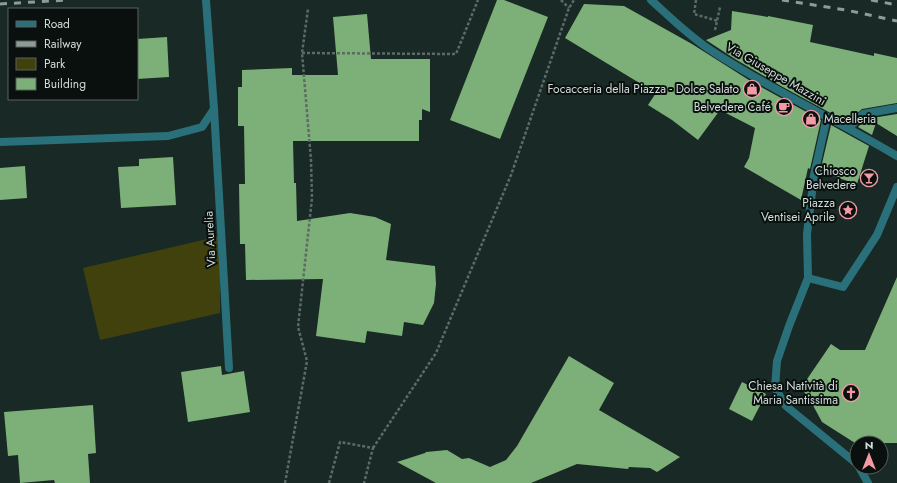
<svg xmlns="http://www.w3.org/2000/svg" width="897" height="483" font-family="Jost,sans-serif">
  <rect width="100%" height="100%" fill="#192925"/>
  <path fill="#41410e" d="M 220,236 L 220,313 L 100,340 L 83,268 Z"/>
  <g fill="#7db078">
    <path d="M 497,0 L 504,0 L 548,17 L 500,139 L 450,120 Z"/>
    <path d="M 584,4 L 624,6 L 692,44 L 752,82 L 821,120 L 810,169 L 808,168 L 801,200 L 744,167 L 749,158 L 755,128 L 720,110 L 698,140 L 672,120 L 648,105 L 656,93 L 565,38 Z"/>
    <path d="M 732,11 L 768,17 L 768,16 L 813,25 L 810,42 L 874,56 L 874,53 L 897,58 L 897,103 L 862,109 L 847,122 L 781,86 L 735,59 L 706,40 L 731,30 Z"/>
    <path d="M 367,14 L 371,59 L 430,59 L 430,112 L 422,109 L 422,120 L 419,120 L 419,141 L 293,141 L 294,183 L 296,183 L 297,221 L 350,213 L 375,217 L 391,224 L 386,260 L 435,266 L 436,284 L 434,303 L 423,325 L 404,322 L 402,336 L 367,331 L 365,343 L 316,336 L 323,279 L 246,280 L 245,244 L 240,244 L 239,184 L 245,184 L 244,126 L 238,126 L 238,87 L 242,87 L 242,70 L 292,68 L 292,75 L 338,75 L 333,17 Z"/>
    <path d="M 167,37 L 169,77 L 137,79 L 137,39 Z"/>
    <path d="M 897,114 L 897,136 L 876,123 L 872,135 L 858,127 L 866,119 Z"/>
    <path d="M 831,125 L 869,146 L 857,184 L 820,172 Z"/>
    <path d="M 173,157 L 176,205 L 121,208 L 118,167 L 139,166 L 139,159 Z"/>
    <path d="M 25,166 L 27,198 L 0,200 L 0,168 Z"/>
    <path d="M 897,277 L 897,443 L 855,443 L 822,422 L 809,398 L 801,388 L 831,344 L 840,350 L 865,350 Z"/>
    <path d="M 569,356 L 614,383 L 599,410 L 680,457 L 657,472 L 650,468 L 629,467 L 628,469 L 577,464 L 531,483 L 436,483 L 397,462 L 425,453 L 426,452 L 447,450 L 462,459 L 469,458 L 490,467 L 506,460 L 517,446 Z"/>
    <path d="M 221,366 L 222,375 L 244,371 L 250,412 L 188,422 L 181,372 Z"/>
    <path d="M 742,382 L 766,394 L 752,421 L 729,409 Z"/>
    <path d="M 93,405 L 96,453 L 88,454 L 90,483 L 55,483 L 54,480 L 20,483 L 18,455 L 8,456 L 4,412 Z"/>
  </g>
  <g fill="none" stroke-linecap="round" stroke-linejoin="round">
    <g stroke="#5d6b67" stroke-width="2.5" stroke-dasharray="3 2" stroke-linecap="butt">
      <path d="M 561,0 L 569,8"/>
      <path d="M 696,0 L 694,14 L 718,21"/>
      <path d="M 715,30 L 720,7"/>
      <path d="M 302,53 L 456,54 L 478,0"/>
      <path d="M 373,448 L 436,353 L 511,175 L 569,8 L 574,0"/>
      <path d="M 285,483 L 307,361 L 298,327 L 312,198 L 311,160 L 302,53 L 308,9"/>
      <path d="M 329,483 L 340,442 L 373,448 L 364,483"/>
    </g>
    <g stroke="#2a707a" stroke-width="8">
      <path d="M 651,0 C 670,17 688,35 709,49 C 769,89 835,119 897,156"/>
      <path d="M 214,109 L 229,368"/>
      <path d="M 827,117 L 814,175 L 807,234 L 808,278 L 789,326 L 777,361 L 775,388 L 786,406 L 857,464"/>
      <path d="M 849,128 L 863,114 L 897,108"/>
      <path d="M 0,142 L 168,136 L 202,127 L 214,109 L 206,0"/>
      <path d="M 808,278 L 843,287 L 877,235 L 897,187"/>
      <path d="M 859,467 L 868,483"/>
    </g>
    <g stroke="#8f9b98" stroke-width="3" stroke-dasharray="7 7" stroke-linecap="butt">
      <path d="M 782,0 L 846,10 L 897,21"/>
      <path d="M 871,0 L 897,5"/>
      <path d="M 0,4 L 68,0"/>
    </g>
  </g>
  <defs>
    <symbol id="shop-ring" viewBox="-11 -11 22 22"><circle r="9.5" fill="#09100e" stroke="#f49aa5" stroke-width="1.5"/><path d="M-5-2.5h2.3a2.7 3.5 0 0 1 5.4 0H5L5.5 6h-11ZM-1.5-2.5h3a1.5 2.3 0 0 0-3 0Z" fill="#f49aa5"/></symbol>
    <symbol id="cafe-ring" viewBox="-11 -11 22 22"><circle r="9.5" fill="#09100e" stroke="#f49aa5" stroke-width="1.5"/><path d="M-5.5-4.5H6V0H3Q3 3.5 0 3.5H-2.5Q-5.5 3.5-5.5 0ZM3-3.2v2h1.7v-2ZM-6 4.5H4V6H-6Z" fill="#f49aa5"/></symbol>
    <symbol id="bar-ring" viewBox="-11 -11 22 22"><circle r="9.5" fill="#09100e" stroke="#f49aa5" stroke-width="1.5"/><path d="M-6-5H6L.8 .8V4.5H3.5V6h-7V4.5H-.8V.8Z" fill="#f49aa5"/></symbol>
    <symbol id="sight-ring" viewBox="-11 -11 22 22"><circle r="9.5" fill="#09100e" stroke="#f49aa5" stroke-width="1.5"/><path d="M0-6L1.8-2.2L6-1.7L2.9 1.2L3.7 5.4L0 3.3L-3.7 5.4L-2.9 1.2L-6-1.7L-1.8-2.2Z" fill="#f49aa5"/></symbol>
    <symbol id="church-ring" viewBox="-11 -11 22 22"><circle r="9.5" fill="#09100e" stroke="#f49aa5" stroke-width="1.5"/><path d="M-1.2-6h2.4v3.5h3.3v2.4h-3.3V6h-2.4V-.1h-3.3v-2.4h3.3Z" fill="#f49aa5"/></symbol>
  </defs>
  <g fill-rule="evenodd">
    <use href="#shop-ring" x="742" y="79" width="20" height="20"/>
    <use href="#cafe-ring" x="774" y="97" width="20" height="20"/>
    <use href="#shop-ring" x="801" y="109" width="20" height="20"/>
    <use href="#bar-ring" x="859" y="168" width="20" height="20"/>
    <use href="#sight-ring" x="838" y="200" width="20" height="20"/>
    <use href="#church-ring" x="841" y="383" width="20" height="20"/>
  </g>
  <g text-anchor="middle" stroke-width="4" stroke-linejoin="round" paint-order="stroke">
    <g font-size="12" fill="#d2dcd9" stroke="#09100e">
      <text transform="translate(776 74) rotate(30)" y="4">Via Giuseppe Mazzini</text>
      <text transform="translate(210 239) rotate(-93)" y="4">Via Aurelia</text>
    </g>
    <g font-size="12" fill="#d2dcd9" stroke="#09100e" text-anchor="end">
      <text x="739" y="93">Focacceria della Piazza - Dolce Salato</text>
      <text x="771" y="111">Belvedere Café</text>
      <text x="824" y="123" text-anchor="start">Macelleria</text>
      <text x="856" y="175">Chiosco<tspan x="856" dy="14">Belvedere</tspan></text>
      <text x="835" y="207">Piazza<tspan x="835" dy="14">Ventisei Aprile</tspan></text>
      <text x="838" y="390">Chiesa Natività di<tspan x="838" dy="14">Maria Santissima</tspan></text>
    </g>
  </g>
  <rect x="8" y="8" width="130" height="92" fill="#09100e" stroke="#59625f"/>
  <rect x="16" y="21" width="20" height="6" fill="#2a707a" stroke="#59625f"/>
  <text x="44" y="28" font-size="12" fill="#d2dcd9">Road</text>
  <rect x="16" y="41" width="20" height="6" fill="#8f9b98" stroke="#59625f"/>
  <text x="44" y="48" font-size="12" fill="#d2dcd9">Railway</text>
  <rect x="16" y="58" width="20" height="12" fill="#41410e" stroke="#59625f"/>
  <text x="44" y="68" font-size="12" fill="#d2dcd9">Park</text>
  <rect x="16" y="78" width="20" height="12" fill="#7db078" stroke="#59625f"/>
  <text x="44" y="88" font-size="12" fill="#d2dcd9">Building</text>
  <g transform="translate(869 455)"><circle r="19" fill="#09100e" stroke="#59625f"/>
  <path d="M0-3L7 15L0 10L-7 15Z" fill="#f49aa5"/>
  <text y="-6" font-size="11" font-weight="bold" text-anchor="middle" fill="#d2dcd9">N</text>
  </g>
</svg>
